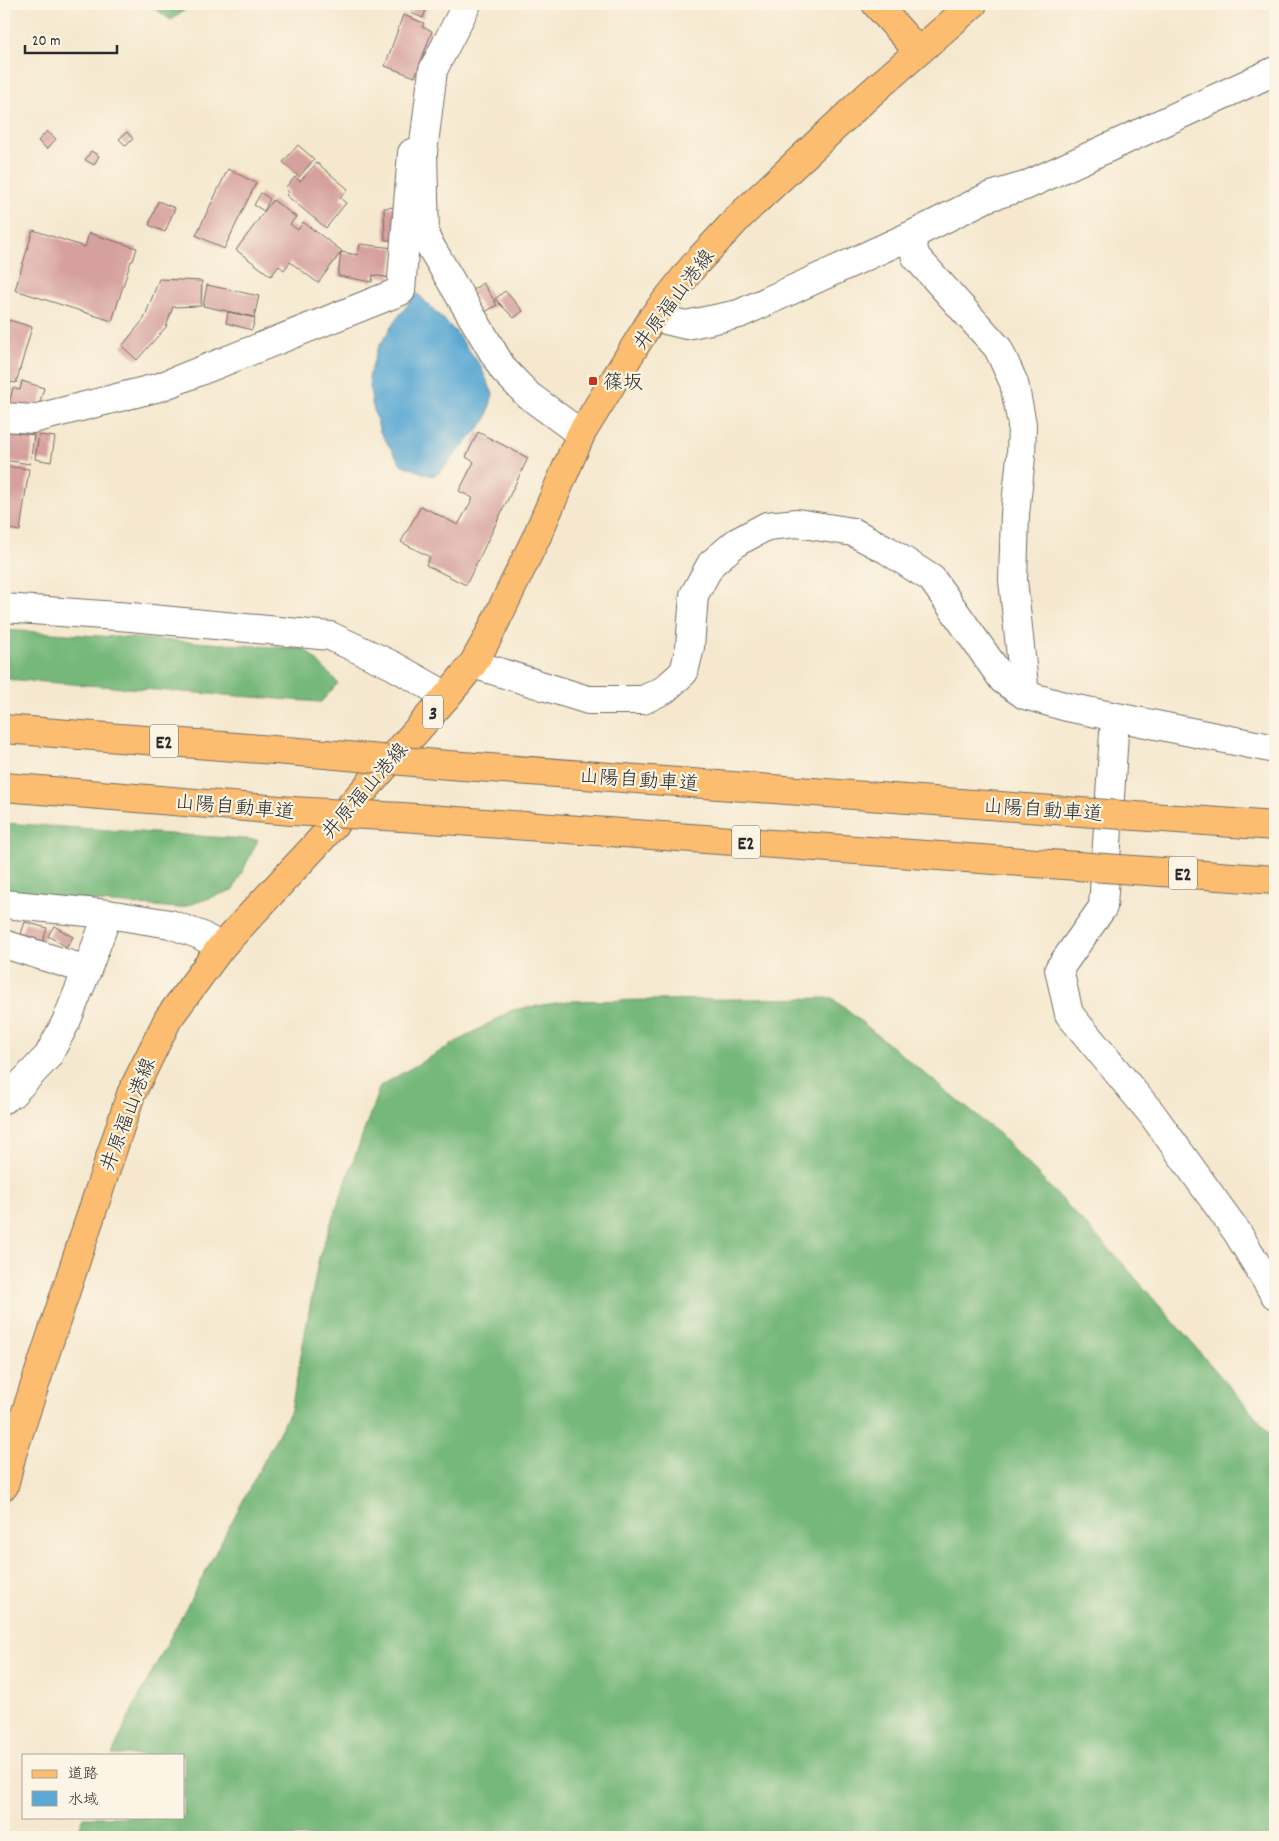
<svg xmlns="http://www.w3.org/2000/svg" width="1279" height="1841" font-family="Dekko,'Klee One',sans-serif">
  <rect width="100%" height="100%" fill="#fcf5e5"/>
  <filter id="ink" filterUnits="userSpaceOnUse"><feTurbulence type="fractalNoise" baseFrequency=".02" numOctaves="2"/><feDisplacementMap in="SourceGraphic" scale="10" xChannelSelector="R" yChannelSelector="G"/><feConvolveMatrix kernelMatrix="1 2 1 2 8 2 1 2 1" color-interpolation-filters="sRGB"/></filter>
  <filter id="wash" filterUnits="userSpaceOnUse"><feTurbulence type="fractalNoise" baseFrequency=".0096" numOctaves="4" result="noise"/><feDisplacementMap in="SourceGraphic" scale="20" xChannelSelector="R" yChannelSelector="G"/><feGaussianBlur stdDeviation="1.12" result="paint"/><feColorMatrix in="noise" values="0 0 0 0 0 0 0 0 0 0 0 0 0 0 0 0 0 1.4 0 .05"/><feComposite in="paint" operator="in"/></filter>
  <g filter="url(#wash)">
    <rect width="100%" height="100%" fill="#f5e8cf"/>
    <g fill="#76b87a" stroke="#507252">
      <path d="M 149,4 L 193,4 L 171,20 Z"/>
      <path d="M 4,630 L 305,649 L 338,683 L 321,702 L 4,679 Z"/>
      <path d="M 4,823 L 258,840 L 233,890 L 180,908 L 4,895 Z"/>
      <path d="M 832,998 L 999,1134 L 1124,1265 L 1275,1439 L 1275,1837 L 75,1837 L 84,1817 L 184,1817 L 184,1755 L 112,1755 L 133,1708 L 291,1410 L 319,1257 L 380,1086 L 512,1010 L 568,1001 Z"/>
    </g>
    <path fill="#5aa8d3" stroke="#426a7f" d="M 417,293 L 455,331 L 480,365 L 493,394 L 486,420 L 440,472 L 432,476 L 402,465 L 380,432 L 372,403 L 369,377 L 377,350 L 395,321 Z"/>
    <g id="blocks">
      <g fill="#d6a09e">
        <path d="M 414,4 L 428,4 L 423,18 L 411,13 Z"/>
        <path d="M 403,15 L 424,23 L 422,27 L 432,31 L 415,77 L 385,66 Z"/>
        <path d="M 47,131 L 56,139 L 47,149 L 38,141 Z"/>
        <path d="M 127,132 L 133,139 L 126,146 L 119,139 Z"/>
        <path d="M 298,145 L 314,159 L 299,177 L 283,162 Z"/>
        <path d="M 91,151 L 99,156 L 94,165 L 85,160 Z"/>
        <path d="M 317,163 L 348,189 L 340,198 L 346,203 L 326,228 L 286,195 L 289,192 L 285,188 L 295,177 L 300,181 Z"/>
        <path d="M 228,169 L 256,183 L 224,249 L 196,235 Z"/>
        <path d="M 261,193 L 270,199 L 264,211 L 254,205 Z"/>
        <path d="M 273,200 L 296,217 L 290,224 L 298,230 L 303,222 L 342,251 L 318,283 L 290,262 L 284,270 L 279,266 L 271,276 L 236,250 Z"/>
        <path d="M 158,201 L 175,208 L 165,232 L 149,225 Z"/>
        <path d="M 396,207 L 396,240 L 385,240 L 384,208 Z"/>
        <path d="M 33,230 L 85,247 L 89,233 L 137,248 L 133,261 L 131,261 L 112,321 L 15,290 Z"/>
        <path d="M 360,244 L 394,248 L 390,278 L 373,275 L 372,282 L 338,276 L 341,252 L 358,255 Z"/>
        <path d="M 159,279 L 202,281 L 201,306 L 173,307 L 166,327 L 137,360 L 122,346 L 144,319 Z"/>
        <path d="M 483,283 L 497,305 L 485,312 L 471,291 Z"/>
        <path d="M 207,285 L 259,296 L 254,317 L 203,306 Z"/>
        <path d="M 505,291 L 523,311 L 514,318 L 495,299 Z"/>
        <path d="M 228,312 L 255,318 L 252,330 L 226,323 Z"/>
        <path d="M 9,320 L 32,327 L 16,383 L 11,382 L 4,407 L 4,323 L 8,324 Z"/>
        <path d="M 22,381 L 44,388 L 37,412 L 9,403 L 13,388 L 20,390 Z"/>
        <path d="M 4,431 L 34,435 L 30,464 L 4,460 Z"/>
        <path d="M 478,432 L 528,458 L 466,585 L 426,565 L 430,557 L 401,542 L 421,506 L 458,525 L 473,498 L 459,491 L 474,462 L 466,457 Z"/>
        <path d="M 39,435 L 55,437 L 51,462 L 35,459 Z"/>
        <path d="M 4,466 L 29,469 L 20,531 L 4,528 Z"/>
        <path d="M 25,922 L 47,928 L 43,941 L 21,934 Z"/>
        <path d="M 54,926 L 73,937 L 67,947 L 48,936 Z"/>
      </g>
    </g>
  </g>
  <g filter="url(#ink)">
    <use href="#blocks" fill-opacity="0" stroke="#726d64" stroke-width="1"/>
    <g fill="none" stroke-linecap="round" stroke-linejoin="round">
      <defs>
        <g id="minor">
          <path d="M 467,4 L 433,70 L 423,152 L 425,237 L 503,369 L 528,395 L 581,434"/>
          <path d="M 910,236 L 916,257 L 998,348 L 1014,383 L 1022,424 L 1021,457 L 1015,514 L 1013,580 L 1025,695 L 1067,707 L 1275,749"/>
          <path d="M 653,317 L 686,325 L 739,314 L 910,236 L 988,197 L 1025,186 L 1275,71"/>
          <path d="M 4,417 L 33,419 L 160,387 L 401,291 L 412,153 L 423,152"/>
          <path d="M 4,608 L 131,617 L 330,636 L 392,665 L 447,696"/>
          <path d="M 473,664 L 588,700 L 643,700 L 664,690 L 684,672 L 690,647 L 694,595 L 711,564 L 737,542 L 767,526 L 797,523 L 853,532 L 887,550 L 932,579 L 1003,680 L 1025,695"/>
          <path d="M 1115,717 L 1103,907 L 1059,969 L 1069,1014 L 1152,1114 L 1237,1232 L 1275,1295"/>
          <path d="M 4,904 L 108,914 L 170,924 L 200,935 L 221,947"/>
          <path d="M 4,944 L 87,970"/>
          <path d="M 4,1099 L 12,1094 L 48,1056 L 66,1022 L 87,970 L 108,914"/>
        </g>
        <g id="major">
          <path d="M 876,4 L 918,51"/>
          <path d="M 4,1486 L 12,1454 L 131,1094 L 168,1019 L 221,947 L 315,846 L 447,696 L 473,664 L 488,637 L 537,536 L 581,434 L 653,317 L 696,263 L 741,215 L 871,93 L 973,4"/>
        </g>
        <g id="highway">
          <path d="M 4,729 L 325,754"/>
          <path d="M 436,764 L 1094,813"/>
          <path d="M 4,787 L 292,811"/>
          <path d="M 402,817 L 1091,867"/>
        </g>
      </defs>
      <use href="#minor" stroke="#726d64" stroke-width="30"/>
      <use href="#major" stroke="#726d64" stroke-width="30"/>
      <use href="#highway" stroke="#726d64" stroke-width="30"/>
      <use href="#minor" stroke="#fff" stroke-width="28"/>
      <use href="#major" stroke="#fcbd6f" stroke-width="28"/>
      <use href="#highway" stroke="#fcbd6f" stroke-width="28"/>
      <defs>
        <g id="highway-bridge">
          <path d="M 325,754 L 436,764"/>
          <path d="M 292,811 L 402,817"/>
          <path d="M 1094,813 L 1275,826"/>
          <path d="M 1091,867 L 1275,880"/>
        </g>
      </defs>
      <use href="#highway-bridge" stroke="#726d64" stroke-width="30" stroke-linecap="butt"/>
      <use href="#highway-bridge" stroke="#fcbd6f" stroke-width="28"/>
    </g>
  </g>
  <rect fill="#c8321e" stroke="#fcf5e5" stroke-width="2" x="588" y="376" width="10" height="10" rx="2.5"/>
  <g text-anchor="middle" stroke-width="4.5" stroke-linejoin="round" paint-order="stroke">
    <g fill="#fcf5e5" stroke="#6a6863" stroke-width="1">
      <rect x="423" y="695.5" width="20" height="33" rx="4"/>
      <rect x="150" y="724.5" width="28" height="33" rx="4"/>
      <rect x="732" y="825.5" width="28" height="33" rx="4"/>
      <rect x="1169" y="856.5" width="28" height="33" rx="4"/>
    </g>
    <g font-size="19" font-weight="bold" fill="#2b2b2b">
      <text x="433" y="719">3</text>
      <text x="164" y="748">E2</text>
      <text x="746" y="849">E2</text>
      <text x="1183" y="880">E2</text>
    </g>
    <g font-size="20" fill="#2b2b2b" stroke="#fcf5e5">
      <text transform="translate(673 299) rotate(-53)" y="7">井原福山港線</text>
      <text transform="translate(639 779) rotate(4)" y="7">山陽自動車道</text>
      <text transform="translate(364 790) rotate(-49)" y="7">井原福山港線</text>
      <text transform="translate(235 806) rotate(5)" y="7">山陽自動車道</text>
      <text transform="translate(1043 809) rotate(4)" y="7">山陽自動車道</text>
      <text transform="translate(127 1114) rotate(-69)" y="7">井原福山港線</text>
    </g>
    <g font-size="20" fill="#2b2b2b" stroke="#fcf5e5" text-anchor="start">
      <text x="603" y="388">篠坂</text>
    </g>
  </g>
  <rect width="1279" height="1841" fill="none" stroke="#fcf5e5" stroke-width="20"/>
  <rect x="22" y="1754" width="162" height="65" fill="#fcf5e5" stroke="#a8a49b"/>
  <rect x="32" y="1770" width="25" height="8" fill="#fcbd6f" stroke="#a8a49b"/>
  <text x="68" y="1778" font-size="15" fill="#2b2b2b">道路</text>
  <rect x="32" y="1791" width="25" height="15" fill="#5aa8d3" stroke="#a8a49b"/>
  <text x="68" y="1804" font-size="15" fill="#2b2b2b">水域</text>
  <path d="M25 45v8h92v-8" fill="none" stroke="#2b2b2b" stroke-width="2.5"/>
  <text x="32" y="45" font-size="15" fill="#2b2b2b" stroke="#fcf5e5" stroke-width="4" paint-order="stroke">20 m</text>
</svg>
